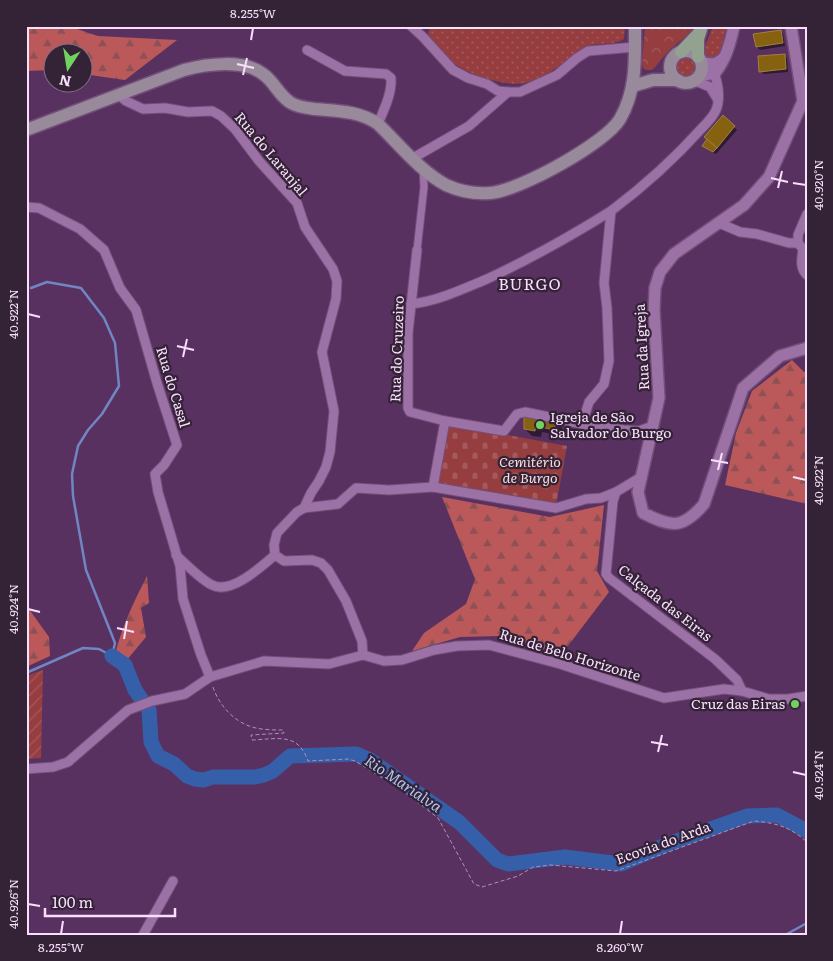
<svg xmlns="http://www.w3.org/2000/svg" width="833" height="961" font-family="Literata,serif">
  <defs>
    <pattern id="grass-dots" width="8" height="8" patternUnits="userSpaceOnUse" patternTransform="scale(1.25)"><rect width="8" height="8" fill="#963d40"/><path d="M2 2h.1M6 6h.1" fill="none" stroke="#a5595c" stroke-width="1.8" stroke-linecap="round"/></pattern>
    <pattern id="forest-firs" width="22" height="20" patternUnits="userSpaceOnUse" patternTransform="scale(1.25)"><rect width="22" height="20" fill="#bb595a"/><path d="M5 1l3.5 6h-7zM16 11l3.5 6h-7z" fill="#8e5054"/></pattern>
    <pattern id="cemetery-stones" width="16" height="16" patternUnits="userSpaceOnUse" patternTransform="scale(1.25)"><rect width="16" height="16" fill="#963d40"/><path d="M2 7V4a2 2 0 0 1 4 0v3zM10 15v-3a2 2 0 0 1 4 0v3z" fill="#a5595c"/></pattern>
    <pattern id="park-crowns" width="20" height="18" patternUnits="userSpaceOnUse" patternTransform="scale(1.25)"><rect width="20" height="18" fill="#963d40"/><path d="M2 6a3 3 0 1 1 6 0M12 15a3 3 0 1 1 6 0" fill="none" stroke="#a5595c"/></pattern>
    <pattern id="garden-furrows" width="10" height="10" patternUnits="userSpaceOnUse" patternTransform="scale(1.25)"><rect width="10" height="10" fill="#963d40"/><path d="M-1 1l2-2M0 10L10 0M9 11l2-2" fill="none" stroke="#a5595c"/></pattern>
  </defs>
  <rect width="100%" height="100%" fill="#583160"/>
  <g fill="url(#grass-dots)">
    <path d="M 430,26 L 625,26 L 624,39 C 613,46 599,42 587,46 C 574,52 565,63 553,70 C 546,75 534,81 525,83 C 503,87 463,73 447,58 C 440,51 434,42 428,34 Z"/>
    <path d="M 713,26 L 727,26 L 720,52 L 714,58 L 707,58 L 703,52 Z"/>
    <circle cx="686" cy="67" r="11"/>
  </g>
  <g fill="url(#forest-firs)">
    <path d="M 26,26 L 68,26 L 98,36 L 177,40 L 125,80 L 83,74 L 82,52 L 52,52 L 52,70 L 26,71 Z"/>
    <path d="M 792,360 L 804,372 L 807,371 L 807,504 L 725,485 L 736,433 L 752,391 Z"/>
    <path d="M 442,497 L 550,517 L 604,505 L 597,571 L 609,592 L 561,655 L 499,636 L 460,637 L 412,651 L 424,633 L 466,604 L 475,579 Z"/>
    <path d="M 147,576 L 149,603 L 141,608 L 146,637 L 126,661 L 115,654 C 122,627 134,601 147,576 Z"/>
    <path d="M 26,605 L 49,637 L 50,656 L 26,667 Z"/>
  </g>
  <path fill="url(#cemetery-stones)" d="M 449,424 L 567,446 L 556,505 L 438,483 Z"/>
  <path fill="url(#park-crowns)" d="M 645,26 L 694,26 C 686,39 674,44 665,55 C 660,60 657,66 652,70 L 646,70 L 643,68 L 642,63 Z"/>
  <path fill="url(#garden-furrows)" d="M 43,670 L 41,758 L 26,759 L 26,676 Z"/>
  <g fill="#0007">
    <path d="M 780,31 L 783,34 L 785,46 L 760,50 L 757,47 Z"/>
    <path d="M 784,55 L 787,58 L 788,72 L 764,74 L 761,71 Z"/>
    <path d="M 723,117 L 737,130 L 716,154 L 707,149 Z"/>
    <path d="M 525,417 L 556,421 L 562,428 L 561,439 L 553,434 L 542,432 L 541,437 L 532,436 L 525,429 Z"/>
  </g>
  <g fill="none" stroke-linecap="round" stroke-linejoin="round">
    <g stroke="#7086c2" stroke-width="2.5">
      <path d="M 26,673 L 83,648 L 99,649 L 112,656 L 115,643 L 86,570 L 73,496 L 72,474 L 78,446 L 88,430 L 102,414 L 119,386 L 115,343 L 104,318 L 81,288 L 47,282 L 31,288"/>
      <path d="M 785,935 L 807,923"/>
    </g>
    <path stroke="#365fa9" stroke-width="15" d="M 112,656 L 125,665 L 135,690 L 149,710 L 151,742 L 158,756 L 174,764 L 187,776 L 195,779 L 204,780 L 213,777 L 255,777 L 264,775 L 273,771 L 290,756 L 356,754 L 370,760 L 459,822 L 497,860 L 508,864 L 565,857 L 621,864 L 668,844 L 747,816 L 777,815 L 807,831"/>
  </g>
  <g fill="#86610f" stroke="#a28041">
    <path d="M 781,30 L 783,43 L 756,47 L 753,34 Z"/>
    <path d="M 785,54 L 786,69 L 759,72 L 758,56 Z"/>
    <path d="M 723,115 L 735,126 L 717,148 L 704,137 Z"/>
    <path d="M 707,139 L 717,148 L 713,152 L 702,146 Z"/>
    <path d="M 524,416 L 556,420 L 554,433 L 550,432 L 550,429 L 536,426 L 535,431 L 524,429 Z"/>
  </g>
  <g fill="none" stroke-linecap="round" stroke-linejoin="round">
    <defs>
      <path id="pedestrian" d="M 417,250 L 424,187 L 423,168"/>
      <g id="minor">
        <path d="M 411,26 L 423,37 L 453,70 L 468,78 L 487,84 L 498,91 L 508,92 L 520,92 L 557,75 L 577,58 L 588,51 L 635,47"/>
        <path d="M 307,50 L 345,71 L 386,74 L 391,78 C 392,94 384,109 378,124"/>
        <path d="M 693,80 L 710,87 L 718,100"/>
        <path d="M 119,95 L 126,101 L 143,109 L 165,108 L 188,112 L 212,111 L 221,116 L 235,129 L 259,161 L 297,203 L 305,227 L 333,269 L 337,281 L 336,299 L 322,352 L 334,411 L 330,452 L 326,467 L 319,481 L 311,493 L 304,508"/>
        <path d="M 413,158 L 469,126 L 508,92"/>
        <path d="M 26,207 L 39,208 L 80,229 L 104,250 L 120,288 L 136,310 L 157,383 L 177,445 L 164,465 L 155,474 L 158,492 L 180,566 L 183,599 L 201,655 L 210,677"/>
        <path d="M 719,223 L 740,232 L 757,234 L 789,243 L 798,243"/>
        <path d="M 798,243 L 803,249 C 802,258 799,268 807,275"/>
        <path d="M 798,243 L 798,235 L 807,214"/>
        <path d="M 417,250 L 408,333 L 408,408 L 410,412 L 445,421 L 504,431 L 517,414 L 525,412 L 582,424 L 624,430 L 639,431 L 653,426"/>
        <path d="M 411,304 C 438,301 463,289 487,279 C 530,259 571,236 611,211"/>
        <path d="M 582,424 L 589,402 L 604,384 L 609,361 L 607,308 L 604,283 L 611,211 C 643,187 675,158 702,128 C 707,123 713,117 716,110 C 721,98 718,80 712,69"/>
        <path d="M 641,477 L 616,492 L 613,501 L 606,574 L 609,578 L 715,659 L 737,680 L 742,691"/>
        <path d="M 433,487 L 445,421"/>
        <path d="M 176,555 C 186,564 200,579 212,585 C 231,595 261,567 275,555"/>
        <path d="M 363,655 L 362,641 L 346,601 L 328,570 L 321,563 L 312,560 L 284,561 L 275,555 L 274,545 L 277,533 L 297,512 L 304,508 L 338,504 L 356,488 L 389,490 L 433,487 L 556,508 L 586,499 L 601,498 L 616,492"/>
        <path d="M 26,769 L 53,767 L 68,762 L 128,710 L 152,701 L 185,694 L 210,677 L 264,661 L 329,664 L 363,655 L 384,661 L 402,660 L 434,650 L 457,646 L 489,645 L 560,664 L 664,698 L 724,689 L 742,691 L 769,699 L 788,699 L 807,696"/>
        <path d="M 143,935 L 173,881"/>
      </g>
      <g id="tertiary">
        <path d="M 791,26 L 803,101 L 769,177 L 744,205 L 674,254 L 660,272 L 655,288 L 654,310 L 659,398 L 638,492 L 643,513 C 671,527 682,530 704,504 L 743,388 L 780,356 L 807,348"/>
        <path d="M 701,63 L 715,64 L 724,58"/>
        <path d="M 699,76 L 715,73 C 726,59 730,44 734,26"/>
      </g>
      <g id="secondary">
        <circle cx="686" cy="67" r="16"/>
        <path d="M 633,86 L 653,80 L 678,80"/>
        <path d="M 26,130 L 184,70 C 206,64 244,59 263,74 C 275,82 279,97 293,104 C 299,107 308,108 315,109 C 337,111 360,111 378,124 C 399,144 420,171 446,185 C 459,191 476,194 490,193 C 519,191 606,143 620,119 C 637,90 635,58 635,26"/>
      </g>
      <g id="primary">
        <path d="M 681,52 L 700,32"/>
        <path d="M 698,57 L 698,39 L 702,26"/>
      </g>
    </defs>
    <use href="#pedestrian" stroke="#714f78" stroke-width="9"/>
    <use href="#minor" stroke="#714f78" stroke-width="11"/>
    <use href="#tertiary" stroke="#714f78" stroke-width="14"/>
    <use href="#secondary" stroke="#714f78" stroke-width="15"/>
    <use href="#primary" stroke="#714f78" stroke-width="15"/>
    <g stroke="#af90b5" stroke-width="1" stroke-dasharray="4 2.5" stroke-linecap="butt">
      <path d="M 213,687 C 219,706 236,724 256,728 C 265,730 275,730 283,730 L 284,733 L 251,735 L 252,740 C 278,739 298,732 308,761 L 348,759 L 355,761 L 402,790 L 438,818 L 474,884 L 482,887 L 518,876 L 533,867 L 551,865 L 616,871 L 754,821 C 777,823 790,827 807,842"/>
      <path d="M 804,935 L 807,933"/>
    </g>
    <use href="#pedestrian" stroke="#9c71a5" stroke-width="7"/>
    <use href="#minor" stroke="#9c71a5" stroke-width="9"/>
    <use href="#tertiary" stroke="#9c71a5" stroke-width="11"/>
    <use href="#secondary" stroke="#98899b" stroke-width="12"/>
    <use href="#primary" stroke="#93a191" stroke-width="12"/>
  </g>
  <path fill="none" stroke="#f8e0fc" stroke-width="2" d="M 251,40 L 253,28M 237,64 L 254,68M 243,75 L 247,58M 771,178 L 788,182M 793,183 L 806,185M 778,188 L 782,171M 28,314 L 40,317M 177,346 L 194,350M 183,357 L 187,339M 711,460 L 728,463M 718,470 L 722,453M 793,477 L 806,480M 28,609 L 40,612M 117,628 L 134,632M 124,639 L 127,621M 651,742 L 668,745M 658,752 L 662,735M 793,772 L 806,775M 28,904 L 40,906M 61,934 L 63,921M 620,934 L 622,921"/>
  <g fill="#70d35f" stroke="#342237" stroke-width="2">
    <circle cx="540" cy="425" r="5"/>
    <circle cx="795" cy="704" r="5"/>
  </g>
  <g text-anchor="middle" stroke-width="4.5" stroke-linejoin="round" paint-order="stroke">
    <g font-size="14" fill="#f8e0fc" stroke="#342237">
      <text transform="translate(271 154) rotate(50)" y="5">Rua do Laranjal</text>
      <text transform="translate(642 347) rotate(-93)" y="5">Rua da Igreja</text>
      <text transform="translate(397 349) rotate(-88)" y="5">Rua do Cruzeiro</text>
      <text transform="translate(173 387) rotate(73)" y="5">Rua do Casal</text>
      <text transform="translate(665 603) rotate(38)" y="5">Calçada das Eiras</text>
      <text transform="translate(570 655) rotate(17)" y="5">Rua de Belo Horizonte</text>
      <text transform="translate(663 843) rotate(-20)" y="5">Ecovia do Arda</text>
    </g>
    <g font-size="14" fill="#f8e0fc" stroke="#342237" text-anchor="start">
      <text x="550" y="422">Igreja de São<tspan x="550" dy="16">Salvador do Burgo</tspan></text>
      <text x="785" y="709" text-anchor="end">Cruz das Eiras</text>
    </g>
    <g font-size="14" font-style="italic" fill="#f7dbd9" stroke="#342237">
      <text x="530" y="467">Cemitério<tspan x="530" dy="16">de Burgo</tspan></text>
    </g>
    <g font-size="15" font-style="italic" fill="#aec6ef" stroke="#342237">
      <text transform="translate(403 784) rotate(34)" y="5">Rio Marialva</text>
    </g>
    <g font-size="16" letter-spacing="1" fill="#f8e0fc" stroke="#342237">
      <text x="530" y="290">BURGO</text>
    </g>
  </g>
  <rect width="833" height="961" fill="none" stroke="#342237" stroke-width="55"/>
  <g transform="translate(68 68) rotate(192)"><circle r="24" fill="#342237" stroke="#826e86"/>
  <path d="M0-4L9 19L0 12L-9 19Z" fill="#70d35f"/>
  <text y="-8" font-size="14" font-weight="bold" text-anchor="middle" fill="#f8e0fc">N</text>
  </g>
  <path d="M45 908v8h130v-8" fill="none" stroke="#f8e0fc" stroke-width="2.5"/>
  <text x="52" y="908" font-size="15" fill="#f8e0fc" stroke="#342237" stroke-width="4" paint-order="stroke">100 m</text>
  <rect x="28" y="28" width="778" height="906" fill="none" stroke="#f8e0fc" stroke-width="2"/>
  <g font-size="12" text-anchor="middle" fill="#f8e0fc">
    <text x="253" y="18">8.255°W</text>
    <text transform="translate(819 185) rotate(-90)" y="4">40.920°N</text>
    <text transform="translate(14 314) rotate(-90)" y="4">40.922°N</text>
    <text transform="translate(819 480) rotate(-90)" y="4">40.922°N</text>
    <text transform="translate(14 609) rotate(-90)" y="4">40.924°N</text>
    <text transform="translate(819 775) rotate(-90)" y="4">40.924°N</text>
    <text transform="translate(14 904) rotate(-90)" y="4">40.926°N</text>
    <text x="61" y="952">8.255°W</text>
    <text x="620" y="952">8.260°W</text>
  </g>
</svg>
